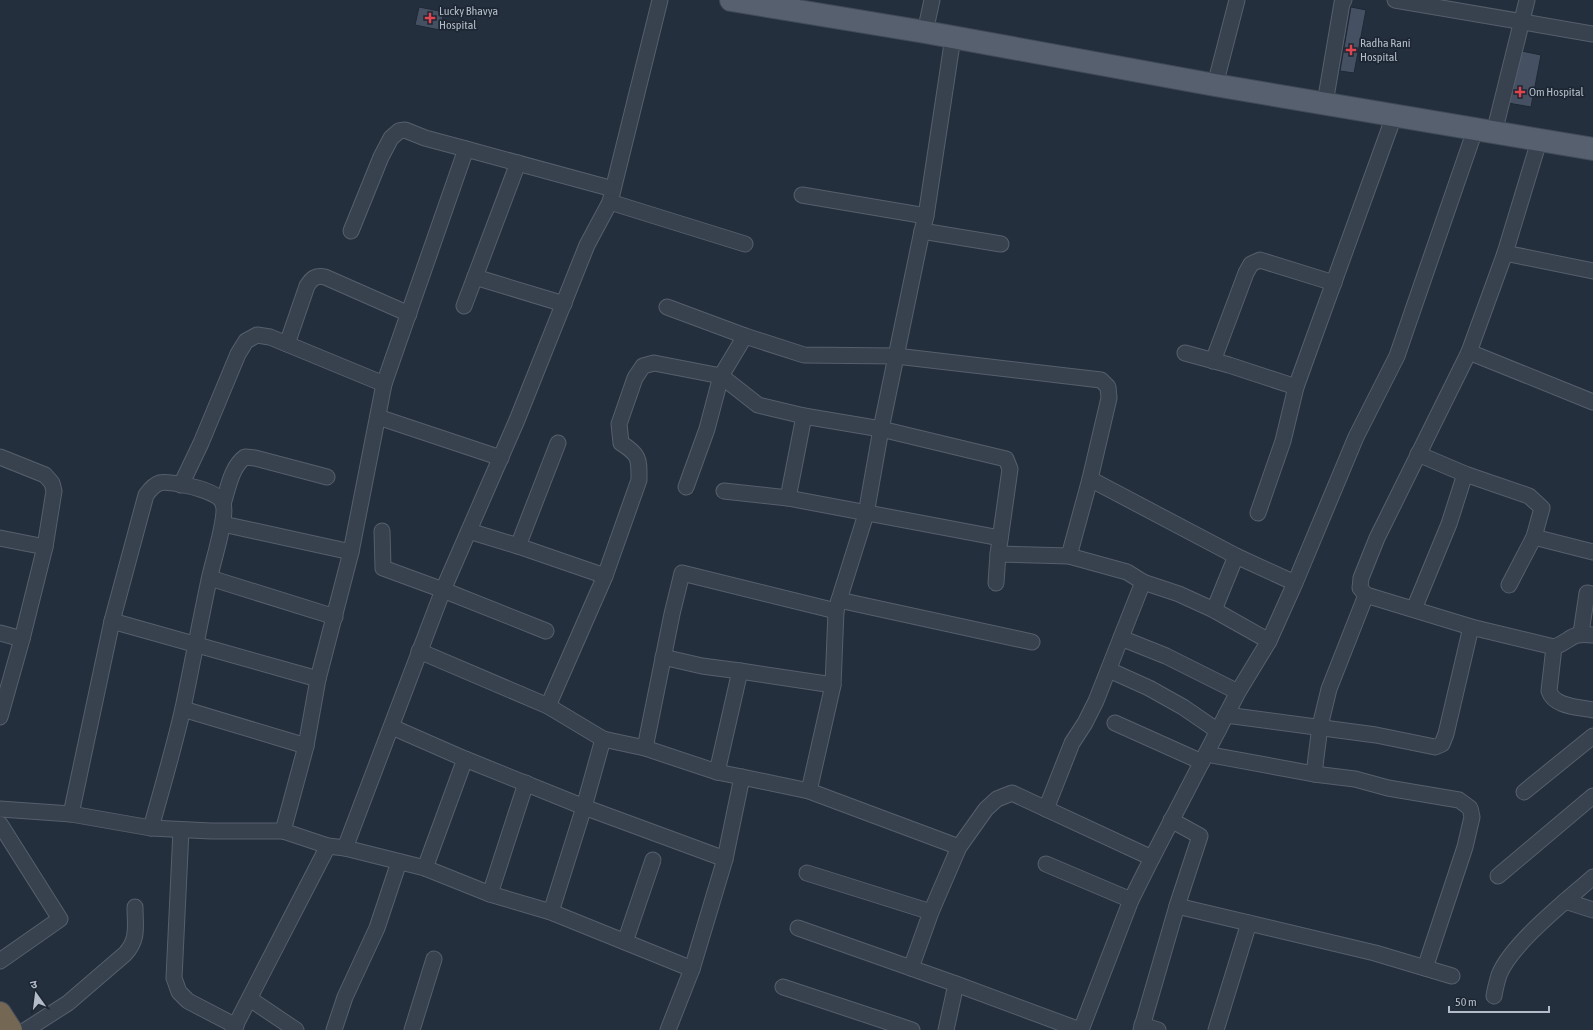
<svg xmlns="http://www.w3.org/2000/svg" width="1593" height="1030" font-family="'Asap Condensed','Noto Sans Devanagari',sans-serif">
  <rect width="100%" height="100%" fill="#242f3e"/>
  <g fill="#455162" stroke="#1f2835">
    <path d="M 419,7 L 444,12 L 440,30 L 415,25 Z"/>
    <path d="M 1351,7 L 1366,10 L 1354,73 L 1340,71 Z"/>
    <path d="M 1517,50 L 1541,55 L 1531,107 L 1508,103 Z"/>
  </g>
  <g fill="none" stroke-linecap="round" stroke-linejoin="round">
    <defs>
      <g id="street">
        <path d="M 660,0 L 610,202 L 745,244"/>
        <path d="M 1395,0 L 1593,34"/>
        <path d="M 925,32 L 932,0"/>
        <path d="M 1215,85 L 1237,0"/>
        <path d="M 1325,103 L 1342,3 L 1344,0"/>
        <path d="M 1494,133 L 1527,0"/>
        <path d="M 802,195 L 926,216"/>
        <path d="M 351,231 L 381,157 L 391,138 L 399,131 L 405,130 L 425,138 L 466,149"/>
        <path d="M 922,231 L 1001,244"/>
        <path d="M 1505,253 L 1593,271"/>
        <path d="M 475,277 L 564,304"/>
        <path d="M 464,306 L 518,163"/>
        <path d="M 667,307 L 745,336 L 804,355 L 896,356 L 1101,380 L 1108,387 L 1109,398 L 1090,479 L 1069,556"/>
        <path d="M 287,344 L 307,286 C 312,278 316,275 325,277 L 409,314"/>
        <path d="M 1469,352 L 1505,253 L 1539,141"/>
        <path d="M 1185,353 L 1229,365 L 1296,387"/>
        <path d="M 1213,361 L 1246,273 L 1251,264 L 1260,260 L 1334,283"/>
        <path d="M 1593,402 L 1469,352 L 1377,538 L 1361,578 L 1360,588 L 1366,595 L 1471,627 L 1554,647 C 1572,641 1569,632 1593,635"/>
        <path d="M 378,417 L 501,458"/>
        <path d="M 1418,454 L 1465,474 L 1529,496 L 1542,508 L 1534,537 L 1509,585"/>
        <path d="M 0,457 L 45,475 L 52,483 L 54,491 L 45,547 L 22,639 L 0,717"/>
        <path d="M 1090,479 L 1236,556 L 1295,583 L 1269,641 L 1238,692 L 1152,858"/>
        <path d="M 181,485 L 201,443 L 238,354 L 246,341 L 257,335 L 270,337 L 384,384"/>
        <path d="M 686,487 L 707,429 L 721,376 L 758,405 L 804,416 L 881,429 L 1006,459 L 1010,469 L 998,554 L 996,583"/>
        <path d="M 724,491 L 788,498 L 1000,538"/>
        <path d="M 788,498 L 804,416"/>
        <path d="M 223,504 C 228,489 231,467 245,457 L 255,458 L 327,477"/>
        <path d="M 1258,513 L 1283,441 L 1296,387 L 1394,116"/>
        <path d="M 223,524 L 351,552"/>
        <path d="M 382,531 L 383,568 L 443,590 L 546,631"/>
        <path d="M 469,531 L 518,546 L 605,576"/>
        <path d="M 1534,537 L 1593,552"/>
        <path d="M 0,538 L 45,547"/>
        <path d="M 518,546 L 558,443"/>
        <path d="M 998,554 L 1069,556 L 1127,572 L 1143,582 L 1096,701 L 1085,723 L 1072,743 L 1046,809"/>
        <path d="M 210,578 L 335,617"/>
        <path d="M 1143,582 L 1179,594 L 1214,610 L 1269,641"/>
        <path d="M 1295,583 L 1356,437 L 1397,356 L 1475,130"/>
        <path d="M 839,600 L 1032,642"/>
        <path d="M 1414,609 L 1449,524 L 1465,474"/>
        <path d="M 1214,610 L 1236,556"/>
        <path d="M 112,621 L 318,679"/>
        <path d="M 0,633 L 22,639"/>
        <path d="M 1581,633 L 1587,593 L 1593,594"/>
        <path d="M 1121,638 L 1166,656 L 1238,692"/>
        <path d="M 1554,647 L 1549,691 C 1554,707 1579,707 1593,710"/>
        <path d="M 419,651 L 548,706"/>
        <path d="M 663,657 L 702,666 L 740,671 L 717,772"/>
        <path d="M 1109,670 L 1149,688 L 1183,707 L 1218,731"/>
        <path d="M 740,671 L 833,685"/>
        <path d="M 183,709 L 306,746"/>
        <path d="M 1226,715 L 1376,735 L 1435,747 L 1442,744 L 1446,734 L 1471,627"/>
        <path d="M 1115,723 L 1202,762"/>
        <path d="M 392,727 L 465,759 L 584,807 L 725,859"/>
        <path d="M 603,739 L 548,706 L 605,576 L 639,480 C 639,459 640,455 621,443 L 619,424 L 635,378 L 643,366 L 654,363 L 721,376 L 745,336"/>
        <path d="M 645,748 L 672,614 L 682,573 L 836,611"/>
        <path d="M 1206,754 L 1314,774 L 1355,779 L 1388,788 L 1459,800 L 1470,808 L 1472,817 L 1465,847 L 1425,968"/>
        <path d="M 1314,774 L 1320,726 L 1329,689 L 1366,595"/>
        <path d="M 809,791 L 833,685 L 836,611 L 839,600 L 866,514 L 881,429 L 922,231 L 926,216 L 953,37"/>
        <path d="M 1524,792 L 1593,736"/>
        <path d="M 0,809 L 71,814 L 151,828 L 211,831 L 283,831 L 328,846 L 345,848 L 443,590 L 517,420 L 587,245 L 610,202"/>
        <path d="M 71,814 L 112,621 L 146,495 C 157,480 162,481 179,484 C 191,486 218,492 223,503 C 228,516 212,564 209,580 C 200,622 192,665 183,708 C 174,748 162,788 151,828"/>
        <path d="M 0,824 L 60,919 L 0,961"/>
        <path d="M 181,830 L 174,978 L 179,992 L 188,1001 L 236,1026"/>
        <path d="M 283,831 L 306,746 L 318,679 L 351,552 L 384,384 L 466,149 L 613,189"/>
        <path d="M 345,848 L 425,868 L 490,894 L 551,912 L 692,969"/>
        <path d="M 1046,864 L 1131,900"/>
        <path d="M 425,868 L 465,759"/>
        <path d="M 807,873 L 931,912"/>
        <path d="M 1498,876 L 1593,796"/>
        <path d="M 490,894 L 526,783"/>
        <path d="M 1565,901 L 1593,910"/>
        <path d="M 1177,906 L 1375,953 L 1452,976"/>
        <path d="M 551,912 L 584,807 L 603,739 L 645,748 L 717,772 L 742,777"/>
        <path d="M 798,928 L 911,968"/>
        <path d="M 625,942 L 653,860"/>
        <path d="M 956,984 L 1080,1030"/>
        <path d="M 783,987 L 912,1030"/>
        <path d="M 1494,996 C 1495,989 1497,982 1499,975 C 1511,944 1567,900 1593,877"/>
        <path d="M 250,999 L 296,1030"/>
        <path d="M 1142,1025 L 1158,1030"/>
        <path d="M 26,1030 L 68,1003 L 125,954 C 139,939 135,926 135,907"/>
        <path d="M 233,1030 L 328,846"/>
        <path d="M 334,1030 L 345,997 L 377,928 L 399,862"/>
        <path d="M 412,1030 L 434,959"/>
        <path d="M 668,1030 L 692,969 L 725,859 L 742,777 L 809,791 L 959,847 L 986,809 L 997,799 L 1012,793 L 1152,858 L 1131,900 L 1081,1030"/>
        <path d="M 946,1030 L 956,984 L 911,968 L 931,912 L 959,847"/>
        <path d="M 1141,1030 L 1177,906 L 1200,836 L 1171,820"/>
        <path d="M 1216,1030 L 1249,923"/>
      </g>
      <path id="primary" d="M 731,0 L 925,32 L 1215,85 L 1593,149"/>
      <path id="highway" d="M 0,1013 L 11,1030"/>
    </defs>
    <use href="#street" stroke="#565f6c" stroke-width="17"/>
    <use href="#primary" stroke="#414a57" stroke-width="24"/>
    <use href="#highway" stroke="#434c59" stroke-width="24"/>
    <use href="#street" stroke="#38414e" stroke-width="15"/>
    <use href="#primary" stroke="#56606e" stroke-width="22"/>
    <use href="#highway" stroke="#746855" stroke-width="22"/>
  </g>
  <g fill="#e0444e" stroke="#1d2633" stroke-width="1.5">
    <path d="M428 12h4v4h4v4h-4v4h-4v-4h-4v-4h4z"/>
    <path d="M1349 44h4v4h4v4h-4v4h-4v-4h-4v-4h4z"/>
    <path d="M1518 86h4v4h4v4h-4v4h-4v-4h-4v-4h4z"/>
  </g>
  <g text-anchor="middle" stroke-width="3.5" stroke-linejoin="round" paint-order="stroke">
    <g font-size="12" fill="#b4bcc9" stroke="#1d2633" text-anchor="start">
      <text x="439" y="15">Lucky Bhavya<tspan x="439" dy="14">Hospital</tspan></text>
      <text x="1360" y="47">Radha Rani<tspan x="1360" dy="14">Hospital</tspan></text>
      <text x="1529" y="96">Om Hospital</text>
    </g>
  </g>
  <g transform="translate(36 994) rotate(346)" stroke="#1d2633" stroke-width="3" paint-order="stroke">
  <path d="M0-3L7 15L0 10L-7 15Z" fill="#b4bcc9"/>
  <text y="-6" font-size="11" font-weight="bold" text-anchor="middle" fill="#b4bcc9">उ</text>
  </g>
  <path d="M1449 1006v6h100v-6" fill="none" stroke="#b4bcc9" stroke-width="2"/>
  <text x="1455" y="1006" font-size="12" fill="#b4bcc9" stroke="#1d2633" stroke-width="3" paint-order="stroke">50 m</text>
</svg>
